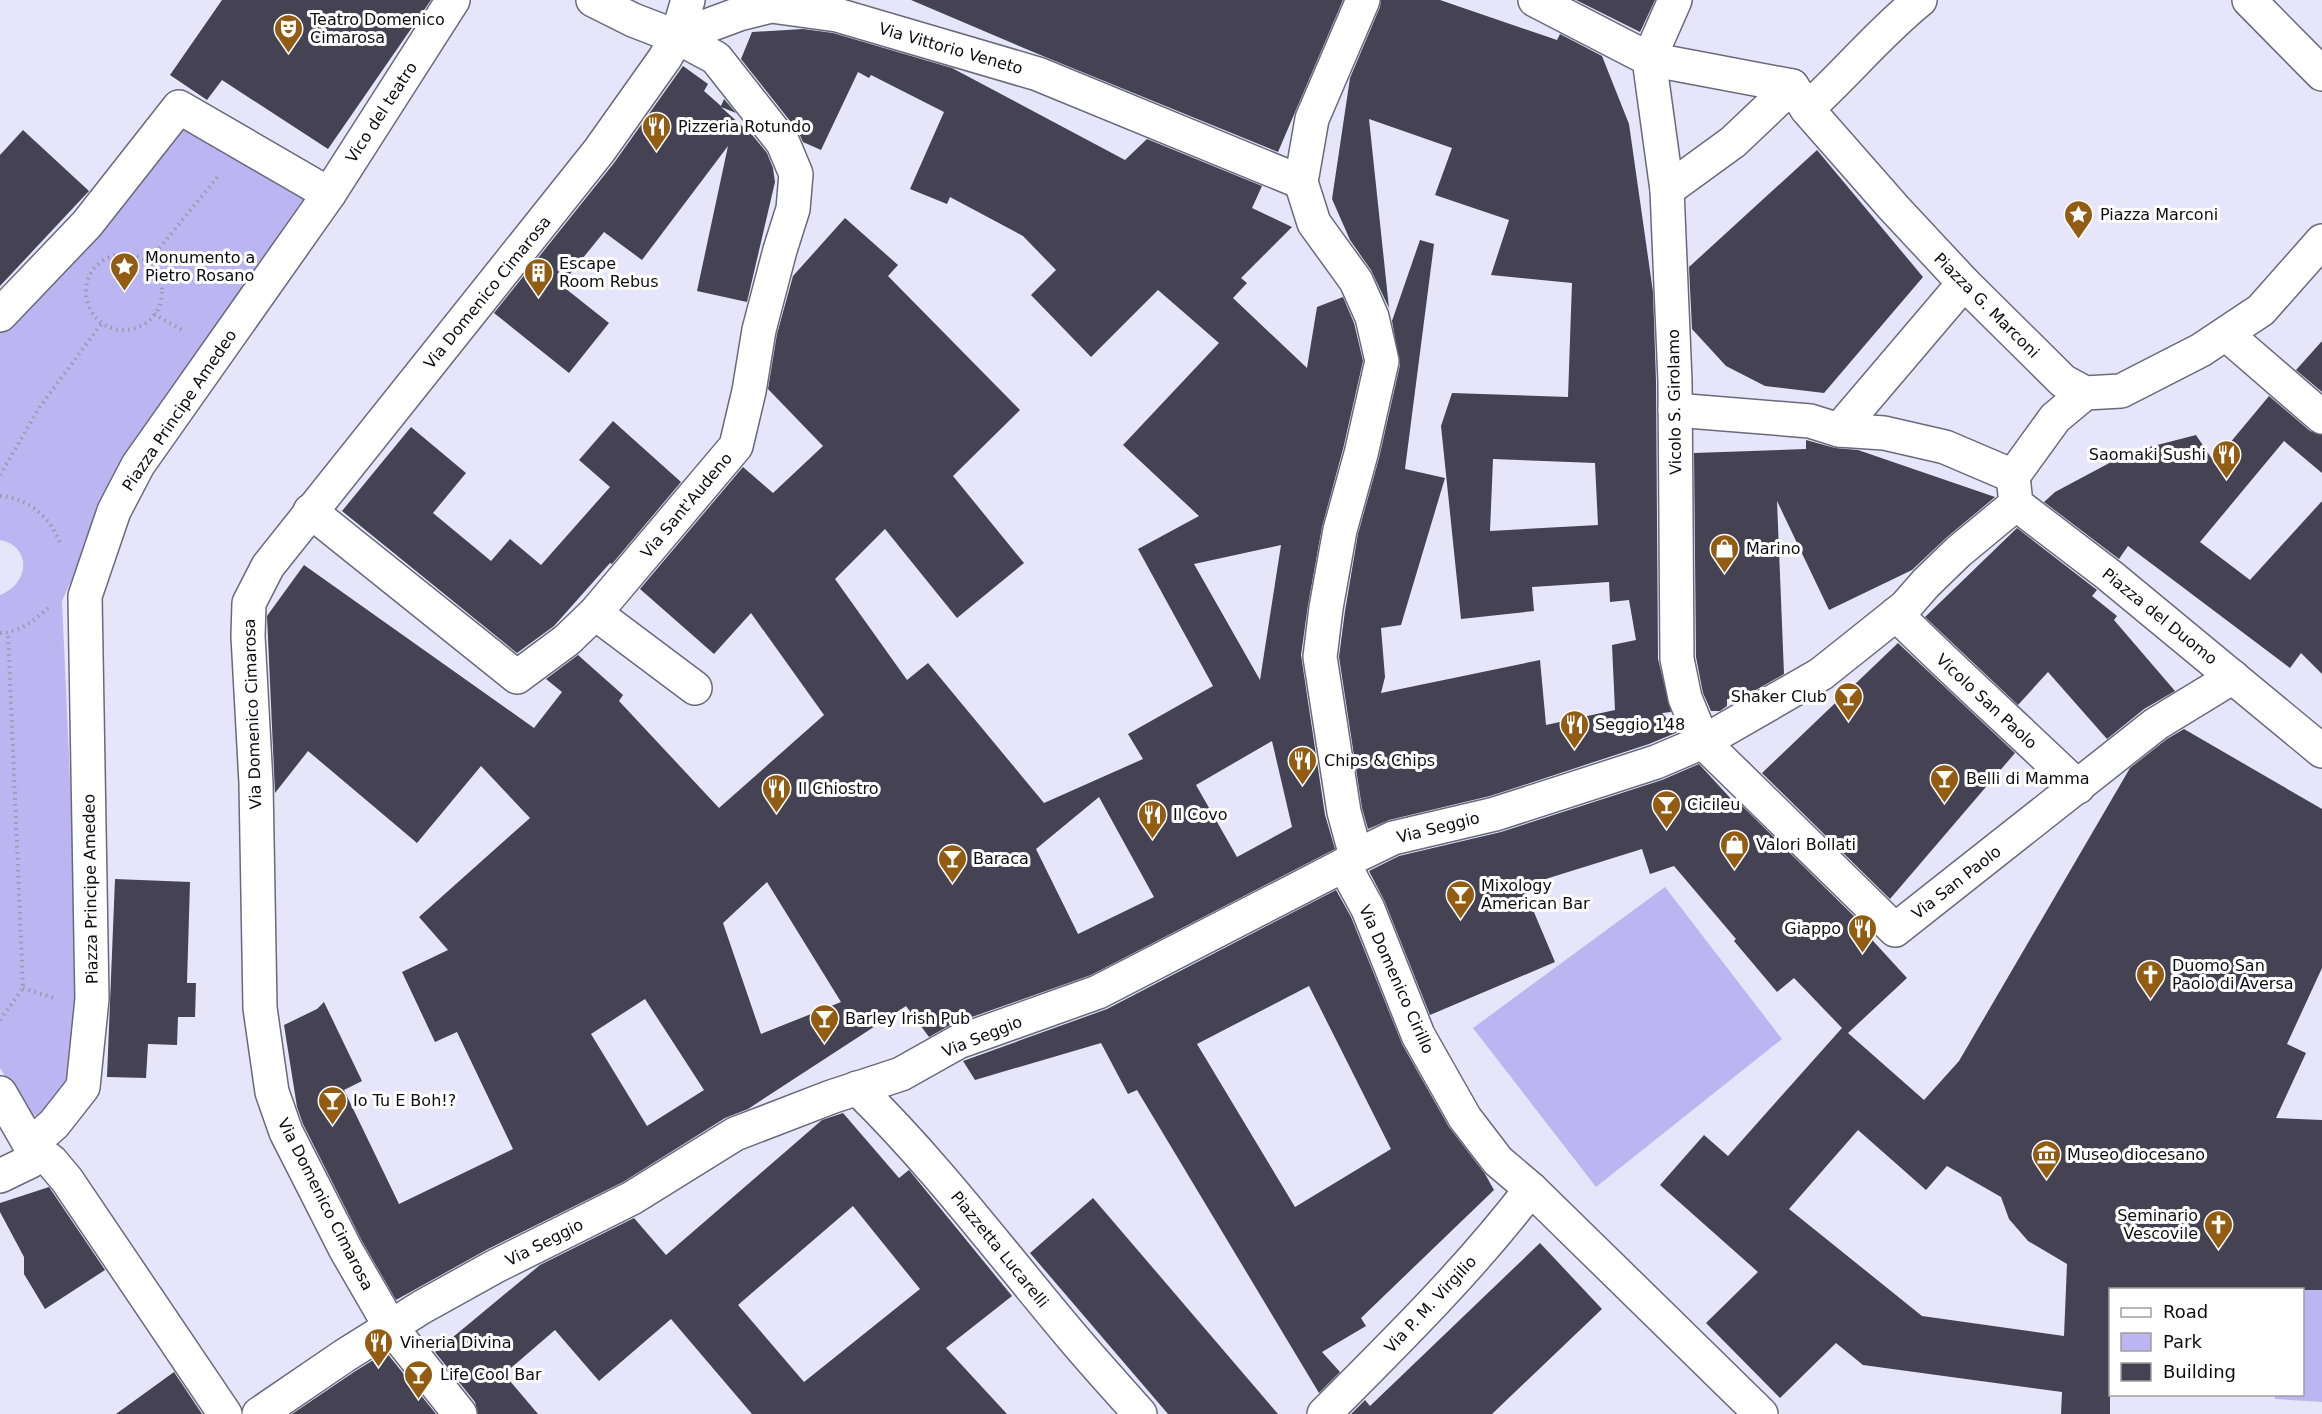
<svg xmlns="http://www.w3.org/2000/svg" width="2322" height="1414" font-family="'DejaVu Sans',sans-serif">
  <rect width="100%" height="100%" fill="#e7e5fa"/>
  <g fill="#bbb5f2">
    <path d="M 180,116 L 311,192 L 109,496 L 62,601 L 71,801 L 77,1031 L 64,1090 L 47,1114 L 30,1116 L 0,1068 L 0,595 C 30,584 32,546 0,540 L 0,330 Z"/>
    <path d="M 1665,887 L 1782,1039 L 1596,1187 L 1473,1028 Z"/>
    <path d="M 2322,1202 L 2322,1402 L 2275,1399 L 2275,1395 L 2302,1394 L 2302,1290 Z"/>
  </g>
  <g fill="#444253" fill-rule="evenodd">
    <path d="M 222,0 L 431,0 L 328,149 L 222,80 L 207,100 L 170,75 Z"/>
    <path d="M 911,0 L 1343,0 L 1278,152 L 1038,54 Z"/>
    <path d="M 1381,0 L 1440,0 L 1557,40 L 1560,34 L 1602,56 L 1629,124 L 1653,292 L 1656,381 L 1658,659 L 1671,712 L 1662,713 L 1678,732 L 1649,744 L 1490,796 L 1389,820 L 1368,829 L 1362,808 L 1339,657 L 1345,611 L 1358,534 L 1379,458 L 1400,365 L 1392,321 L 1420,240 L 1434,244 L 1405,469 L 1445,478 L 1401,625 L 1381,628 L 1385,677 L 1381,693 L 1540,660 L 1546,725 L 1615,710 L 1612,645 L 1636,640 L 1629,600 L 1610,602 L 1609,582 L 1532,587 L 1534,611 L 1461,619 L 1441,426 L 1452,393 L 1568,397 L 1572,283 L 1491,275 L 1509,220 L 1435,195 L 1452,148 L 1369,119 L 1389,308 L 1371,270 L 1350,240 L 1332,199 L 1350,78 L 1380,7 ZM 1493,459 L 1595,463 L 1598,525 L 1490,531 Z"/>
    <path d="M 1576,0 L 1655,0 L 1640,32 Z"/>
    <path d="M 803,29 L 833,33 L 952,68 L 1125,160 L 1147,139 L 1262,186 L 1252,208 L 1292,227 L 1241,278 L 1247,283 L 1233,298 L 1307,368 L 1317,307 L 1343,297 L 1354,323 L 1363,361 L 1343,449 L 1322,527 L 1308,605 L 1301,655 L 1325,815 L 1335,849 L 1091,975 L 952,1024 L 929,1037 L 906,1006 L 748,1109 L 725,1118 L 623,1182 L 486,1250 L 396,1300 L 362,1241 L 303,1124 L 297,1107 L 284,1025 L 317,1009 L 324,1002 L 362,1081 L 344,1090 L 399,1204 L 513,1149 L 457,1032 L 435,1042 L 402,972 L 448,950 L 419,917 L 530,818 L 481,766 L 417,843 L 308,751 L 275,793 L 267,616 L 304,565 L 534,728 L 562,692 L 546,679 L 578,655 L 623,695 L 619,701 L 719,808 L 824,715 L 751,613 L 714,654 L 640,589 L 743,467 L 773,493 L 823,446 L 768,389 L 777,334 L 793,276 L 845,218 L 898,265 L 888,276 L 1020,410 L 953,476 L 1024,563 L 957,618 L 885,529 L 835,579 L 907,680 L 928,663 L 1044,803 L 1143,759 L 1128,734 L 1213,686 L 1138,549 L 1199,516 L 1123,445 L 1219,343 L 1158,290 L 1091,357 L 1031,295 L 1056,270 L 1023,236 L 950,197 L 947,204 L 910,189 L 944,112 L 871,75 L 869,78 L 858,72 L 821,150 L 803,142 L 798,131 L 741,59 L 752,32 ZM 1281,545 L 1260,680 L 1194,564 ZM 1272,741 L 1292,827 L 1237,857 L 1196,785 ZM 1099,797 L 1154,897 L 1078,934 L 1036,849 ZM 767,882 L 841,1002 L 761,1034 L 723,923 ZM 645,999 L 704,1090 L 647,1126 L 591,1034 Z"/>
    <path d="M 683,66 L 708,84 L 704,91 L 721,106 L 724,99 L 736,113 L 721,107 L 753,136 L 767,153 L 773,168 L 775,182 L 747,302 L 697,291 L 728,146 L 642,260 L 604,232 L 561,285 L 609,323 L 569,373 L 494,313 L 614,163 Z"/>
    <path d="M 23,130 L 89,191 L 0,286 L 0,155 Z"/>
    <path d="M 1817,150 L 1923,277 L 1824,393 L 1765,386 L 1726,366 L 1692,329 L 1689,267 Z"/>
    <path d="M 2322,341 L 2322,392 L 2296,370 Z"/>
    <path d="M 2269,396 L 2310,431 L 2322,435 L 2322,473 L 2284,441 L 2200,542 L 2250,580 L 2322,501 L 2322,674 L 2301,653 L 2290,668 L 2128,546 L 2119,559 L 2044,502 L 2055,492 L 2130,452 L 2196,435 L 2214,462 Z"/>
    <path d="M 613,421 L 681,482 L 612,564 L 610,563 L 554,626 L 517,653 L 342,511 L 411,427 L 466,473 L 433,513 L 491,561 L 510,539 L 541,565 L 610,487 L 579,460 Z"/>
    <path d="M 1806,440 L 1835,448 L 1858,450 L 1995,497 L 1946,538 L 1912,570 L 1829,610 L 1777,501 L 1784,674 L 1740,699 L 1727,699 L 1727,706 L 1720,711 L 1711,711 L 1703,693 L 1696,657 L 1694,453 L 1806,449 Z"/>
    <path d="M 2017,528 L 2097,590 L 2092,596 L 2117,616 L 2114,620 L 2175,691 L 2144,709 L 2107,739 L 2048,672 L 2018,705 L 1925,617 Z"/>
    <path d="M 1898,643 L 2015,753 L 1890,899 L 1762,773 Z"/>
    <path d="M 2184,729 L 2322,809 L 2322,968 L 2287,1044 L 2306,1053 L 2276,1118 L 2322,1120 L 2322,1290 L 2110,1290 L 2110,1414 L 2061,1414 L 2062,1392 L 1863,1365 L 1836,1343 L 1780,1398 L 1706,1323 L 1758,1272 L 1660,1185 L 1704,1135 L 1728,1156 L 1842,1028 L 1794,978 L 1777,992 L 1734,941 L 1736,939 L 1674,866 L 1650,874 L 1642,849 L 1523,886 L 1555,962 L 1430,1015 L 1385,902 L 1369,871 L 1399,856 L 1501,832 L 1662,780 L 1699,764 L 1733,801 L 1735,799 L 1866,928 L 1864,931 L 1907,978 L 1848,1033 L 1924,1100 L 1959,1061 L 2130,768 L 2167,739 ZM 1858,1130 L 1926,1190 L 1947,1166 L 2001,1197 L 2009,1219 L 2028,1241 L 2067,1264 L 2064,1336 L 1922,1316 L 1789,1209 Z"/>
    <path d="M 115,879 L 190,882 L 187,983 L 196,983 L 195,1017 L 178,1017 L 177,1045 L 148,1044 L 146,1078 L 107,1077 Z"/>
    <path d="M 1336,890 L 1351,917 L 1402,1044 L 1449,1127 L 1485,1174 L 1494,1190 L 1361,1318 L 1366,1326 L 1322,1352 L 1340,1372 L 1319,1393 L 1137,1090 L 1128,1094 L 1101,1043 L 975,1080 L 963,1061 L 1107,1009 ZM 1309,986 L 1391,1149 L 1295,1207 L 1197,1044 Z"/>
    <path d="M 843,1113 L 899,1178 L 909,1170 L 1012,1296 L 946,1348 L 1007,1414 L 752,1414 L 671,1319 L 599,1381 L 555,1330 L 504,1374 L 538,1414 L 478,1414 L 475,1402 L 435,1352 L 540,1265 L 634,1218 L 666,1255 L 822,1120 ZM 853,1206 L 920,1289 L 804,1382 L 738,1305 Z"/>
    <path d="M 49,1187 L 105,1270 L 45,1309 L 24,1274 L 24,1257 L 0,1212 L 0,1203 Z"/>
    <path d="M 1093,1198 L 1278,1414 L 1168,1414 L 1030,1253 Z"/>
    <path d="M 1540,1243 L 1602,1309 L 1492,1414 L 1351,1414 L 1365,1400 L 1370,1406 Z"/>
    <path d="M 386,1352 L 436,1414 L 292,1414 L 354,1372 Z"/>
    <path d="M 174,1372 L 202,1414 L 116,1414 Z"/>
  </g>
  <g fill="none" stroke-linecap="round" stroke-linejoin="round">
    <defs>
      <g id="minor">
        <path d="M 1535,0 L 1649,59 L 1667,190 L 1675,381 L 1677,659 L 1685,698 L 1703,742 L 1895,930 L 2156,724 L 2233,677"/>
        <path d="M 1675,0 L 1649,59 L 1792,86 L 1807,109"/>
        <path d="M 1920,0 C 1879,33 1846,74 1807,109 L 1894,208 L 1964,283 L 2063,381 L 2085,393 L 2121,391 L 2201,350 L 2261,310 L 2322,241"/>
        <path d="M 2249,0 L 2322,74"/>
        <path d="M 677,37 L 739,14 L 771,6 L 837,15 L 1038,74 L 1301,182"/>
        <path d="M 1667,190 L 1733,142 L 1792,86"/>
        <path d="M 329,194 L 453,0"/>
        <path d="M 0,315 L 87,224 L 179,107 L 329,194 L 138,465 L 114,511 L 85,596 L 92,999 L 83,1087 L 54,1124 L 30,1145"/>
        <path d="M 2226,334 L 2322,417"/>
        <path d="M 1675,410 L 1810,421 L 1839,430 L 1884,433 L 1945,447 L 2013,476"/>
        <path d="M 1839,430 L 1964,283"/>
        <path d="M 2013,476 L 2016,504 L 2109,575 L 2322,751"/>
        <path d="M 2013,476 L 2055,418 L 2085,393"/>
        <path d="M 310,511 L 517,677 L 567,640 L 595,613 L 736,446 L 749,391 L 759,330 L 780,250 L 793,209 L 796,174 L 783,143 L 716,58 L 677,37 L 633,20 L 593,0"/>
        <path d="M 595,613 L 695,688"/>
        <path d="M 1896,614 C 1955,673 2018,729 2078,787"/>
        <path d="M 1356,856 L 1344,812 L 1320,657 L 1326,608 L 1340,530 L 1361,454 L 1382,361 L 1372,317 L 1356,281 L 1314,223 L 1301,182 L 1312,119 L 1363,0"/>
        <path d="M 1344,865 L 1368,909 L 1418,1035 L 1465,1118 L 1498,1161 L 1531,1189 L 1761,1414"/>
        <path d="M 857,1088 C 936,1165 1002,1254 1074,1339 C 1095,1364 1118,1389 1140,1414"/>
        <path d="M 0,1093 L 30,1145 L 51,1161 L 67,1180 L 225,1414"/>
        <path d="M 0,1176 L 31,1161 L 30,1145"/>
        <path d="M 259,1414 L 344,1356 L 422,1307 L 494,1267 L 632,1198 L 735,1134 L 831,1097 L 901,1074 L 958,1042 L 1098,992 L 1344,865 L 1356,856 L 1393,838 L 1495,814 L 1656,762 L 1703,742 L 1821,674 L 1905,607 L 1926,583 L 1958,552 L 2016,504"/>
        <path d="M 460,1414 L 390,1326 L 346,1250 L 286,1132 L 272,1092 L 260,1008 L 256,783 L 248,636 L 249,603 L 268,566 L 599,151 L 665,58 L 677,37 L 688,0"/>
        <path d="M 1324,1414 C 1396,1342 1469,1270 1531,1189"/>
      </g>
    </defs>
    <use href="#minor" stroke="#6a697b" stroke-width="36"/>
    <g stroke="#9a99a8" stroke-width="4" stroke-dasharray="1.5 4.5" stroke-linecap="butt">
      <circle cx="124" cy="292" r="38"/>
      <path d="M 148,262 L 220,174"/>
      <path d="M 154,314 L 185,332"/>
      <path d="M 0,475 L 39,408 L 102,323"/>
      <path d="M 0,496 C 29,498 51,518 61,545"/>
      <path d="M 0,633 C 20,632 34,621 48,608"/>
      <path d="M 23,988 L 54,998"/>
      <path d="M 0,1020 L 23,988 L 8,633"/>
    </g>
    <use href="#minor" stroke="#fff" stroke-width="33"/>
  </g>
  <defs>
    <symbol id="theatre-pin" viewBox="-11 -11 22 30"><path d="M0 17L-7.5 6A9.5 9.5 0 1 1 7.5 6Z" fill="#925d12" stroke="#fff"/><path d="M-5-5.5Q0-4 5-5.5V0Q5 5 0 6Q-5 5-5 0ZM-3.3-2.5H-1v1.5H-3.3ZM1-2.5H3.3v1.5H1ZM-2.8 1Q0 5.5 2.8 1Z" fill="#fff"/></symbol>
    <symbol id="restaurant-pin" viewBox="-11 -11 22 30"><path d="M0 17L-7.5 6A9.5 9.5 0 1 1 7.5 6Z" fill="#925d12" stroke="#fff"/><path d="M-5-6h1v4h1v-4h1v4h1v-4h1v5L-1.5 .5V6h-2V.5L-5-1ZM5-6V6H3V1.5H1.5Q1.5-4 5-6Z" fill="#fff"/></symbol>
    <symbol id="sight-pin" viewBox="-11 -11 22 30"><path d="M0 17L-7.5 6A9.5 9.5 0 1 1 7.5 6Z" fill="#925d12" stroke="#fff"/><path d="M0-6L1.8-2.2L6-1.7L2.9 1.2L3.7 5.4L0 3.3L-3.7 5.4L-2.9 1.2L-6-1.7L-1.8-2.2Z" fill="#fff"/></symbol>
    <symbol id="building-pin" viewBox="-11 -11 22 30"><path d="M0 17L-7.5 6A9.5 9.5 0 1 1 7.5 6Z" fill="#925d12" stroke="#fff"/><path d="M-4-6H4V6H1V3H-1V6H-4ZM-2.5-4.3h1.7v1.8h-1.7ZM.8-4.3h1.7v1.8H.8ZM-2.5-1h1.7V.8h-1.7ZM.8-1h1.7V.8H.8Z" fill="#fff"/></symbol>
    <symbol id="shop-pin" viewBox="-11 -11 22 30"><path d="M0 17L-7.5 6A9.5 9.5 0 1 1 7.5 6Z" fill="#925d12" stroke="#fff"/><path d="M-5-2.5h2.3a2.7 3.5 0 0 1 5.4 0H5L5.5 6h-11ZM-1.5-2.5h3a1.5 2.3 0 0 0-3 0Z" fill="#fff"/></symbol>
    <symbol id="bar-pin" viewBox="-11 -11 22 30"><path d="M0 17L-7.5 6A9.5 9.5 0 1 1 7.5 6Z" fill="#925d12" stroke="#fff"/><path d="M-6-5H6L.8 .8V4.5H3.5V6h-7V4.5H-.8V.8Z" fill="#fff"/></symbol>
    <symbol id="church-pin" viewBox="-11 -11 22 30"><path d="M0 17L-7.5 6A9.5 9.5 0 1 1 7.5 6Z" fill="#925d12" stroke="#fff"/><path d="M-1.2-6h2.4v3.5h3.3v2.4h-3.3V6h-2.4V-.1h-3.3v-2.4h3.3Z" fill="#fff"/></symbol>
    <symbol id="museum-pin" viewBox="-11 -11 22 30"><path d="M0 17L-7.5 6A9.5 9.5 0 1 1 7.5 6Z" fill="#925d12" stroke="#fff"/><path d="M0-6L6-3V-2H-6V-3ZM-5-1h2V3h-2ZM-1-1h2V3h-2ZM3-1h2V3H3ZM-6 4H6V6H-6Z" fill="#fff"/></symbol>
  </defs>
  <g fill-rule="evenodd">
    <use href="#theatre-pin" x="272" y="12" width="33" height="45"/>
    <use href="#restaurant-pin" x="640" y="110" width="33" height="45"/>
    <use href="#sight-pin" x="2062" y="198" width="33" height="45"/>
    <use href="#sight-pin" x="108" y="250" width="33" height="45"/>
    <use href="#building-pin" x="522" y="256" width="33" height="45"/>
    <use href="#restaurant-pin" x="2210" y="438" width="33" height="45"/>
    <use href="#shop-pin" x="1708" y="532" width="33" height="45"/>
    <use href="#bar-pin" x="1832" y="680" width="33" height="45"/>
    <use href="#restaurant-pin" x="1558" y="708" width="33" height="45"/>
    <use href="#restaurant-pin" x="1286" y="744" width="33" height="45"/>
    <use href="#bar-pin" x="1928" y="762" width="33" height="45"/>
    <use href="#restaurant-pin" x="760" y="772" width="33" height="45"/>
    <use href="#bar-pin" x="1650" y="788" width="33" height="45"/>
    <use href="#restaurant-pin" x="1136" y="798" width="33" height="45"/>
    <use href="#shop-pin" x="1718" y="828" width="33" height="45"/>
    <use href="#bar-pin" x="936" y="842" width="33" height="45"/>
    <use href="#bar-pin" x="1444" y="878" width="33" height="45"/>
    <use href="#restaurant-pin" x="1846" y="912" width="33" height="45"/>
    <use href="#church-pin" x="2134" y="958" width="33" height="45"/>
    <use href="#bar-pin" x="808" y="1002" width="33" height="45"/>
    <use href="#bar-pin" x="316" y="1084" width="33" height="45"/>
    <use href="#museum-pin" x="2030" y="1138" width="33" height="45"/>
    <use href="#church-pin" x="2202" y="1208" width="33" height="45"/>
    <use href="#restaurant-pin" x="362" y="1326" width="33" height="45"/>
    <use href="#bar-pin" x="402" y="1358" width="33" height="45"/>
  </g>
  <g text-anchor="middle" stroke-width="6" stroke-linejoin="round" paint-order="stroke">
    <g font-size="16" fill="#0c0c12" stroke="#fff" text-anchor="start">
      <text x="310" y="25">Teatro Domenico<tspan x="310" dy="18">Cimarosa</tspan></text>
      <text x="678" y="132">Pizzeria Rotundo</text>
      <text x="2100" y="220">Piazza Marconi</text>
      <text x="145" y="263">Monumento a<tspan x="145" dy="18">Pietro Rosano</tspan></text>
      <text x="559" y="269">Escape<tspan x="559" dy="18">Room Rebus</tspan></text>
      <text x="2206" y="460" text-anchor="end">Saomaki Sushi</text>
      <text x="1746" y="554">Marino</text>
      <text x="1827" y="702" text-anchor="end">Shaker Club</text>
      <text x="1595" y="730">Seggio 148</text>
      <text x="1324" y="766">Chips &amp; Chips</text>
      <text x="1966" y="784">Belli di Mamma</text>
      <text x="798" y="794">Il Chiostro</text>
      <text x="1687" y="810">Cicileu</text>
      <text x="1173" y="820">Il Covo</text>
      <text x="1756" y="850">Valori Bollati</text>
      <text x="973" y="864">Baraca</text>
      <text x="1481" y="891">Mixology<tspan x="1481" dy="18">American Bar</tspan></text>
      <text x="1841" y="934" text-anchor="end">Giappo</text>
      <text x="2172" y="971">Duomo San<tspan x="2172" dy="18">Paolo di Aversa</tspan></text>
      <text x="845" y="1024">Barley Irish Pub</text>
      <text x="353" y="1106">Io Tu E Boh!?</text>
      <text x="2067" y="1160">Museo diocesano</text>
      <text x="2198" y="1221" text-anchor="end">Seminario<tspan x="2198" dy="18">Vescovile</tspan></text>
      <text x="400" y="1348">Vineria Divina</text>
      <text x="440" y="1380">Life Cool Bar</text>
    </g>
    <g font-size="16" fill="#0c0c12" stroke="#fff">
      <text transform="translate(951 48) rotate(16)" y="6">Via Vittorio Veneto</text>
      <text transform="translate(381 112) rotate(-57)" y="6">Vico del teatro</text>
      <text transform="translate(487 292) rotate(-51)" y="6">Via Domenico Cimarosa</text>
      <text transform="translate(1987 305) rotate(45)" y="6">Piazza G. Marconi</text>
      <text transform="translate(1674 402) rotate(-91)" y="6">Vicolo S. Girolamo</text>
      <text transform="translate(179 410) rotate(-56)" y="6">Piazza Principe Amedeo</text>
      <text transform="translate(686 505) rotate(-50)" y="6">Via Sant'Audeno</text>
      <text transform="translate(2160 616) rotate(39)" y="6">Piazza del Duomo</text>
      <text transform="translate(1987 701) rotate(43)" y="6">Vicolo San Paolo</text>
      <text transform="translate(252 714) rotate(-92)" y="6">Via Domenico Cimarosa</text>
      <text transform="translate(1438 827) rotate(-14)" y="6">Via Seggio</text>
      <text transform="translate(1956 882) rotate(-38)" y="6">Via San Paolo</text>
      <text transform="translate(90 889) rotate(-91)" y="6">Piazza Principe Amedeo</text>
      <text transform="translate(1397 979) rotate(66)" y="6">Via Domenico Cirillo</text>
      <text transform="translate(982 1036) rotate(-22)" y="6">Via Seggio</text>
      <text transform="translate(326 1204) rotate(63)" y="6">Via Domenico Cimarosa</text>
      <text transform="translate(544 1242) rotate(-27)" y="6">Via Seggio</text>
      <text transform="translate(1000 1249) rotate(51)" y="6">Piazzetta Lucarelli</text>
      <text transform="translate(1430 1304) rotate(-47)" y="6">Via P. M. Virgilio</text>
    </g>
  </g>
  <rect x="2109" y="1288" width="195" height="108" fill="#ffffff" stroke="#9e9ea0" stroke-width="1.5"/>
  <rect x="2121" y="1308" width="30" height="9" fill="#ffffff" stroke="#9e9ea0" stroke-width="1.5"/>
  <text x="2163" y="1318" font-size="18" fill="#0c0c12">Road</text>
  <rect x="2121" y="1333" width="30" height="18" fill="#bbb5f2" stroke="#9e9ea0" stroke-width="1.5"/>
  <text x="2163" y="1348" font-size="18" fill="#0c0c12">Park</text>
  <rect x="2121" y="1363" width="30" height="18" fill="#444253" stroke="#9e9ea0" stroke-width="1.5"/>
  <text x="2163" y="1378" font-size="18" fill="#0c0c12">Building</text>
</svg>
